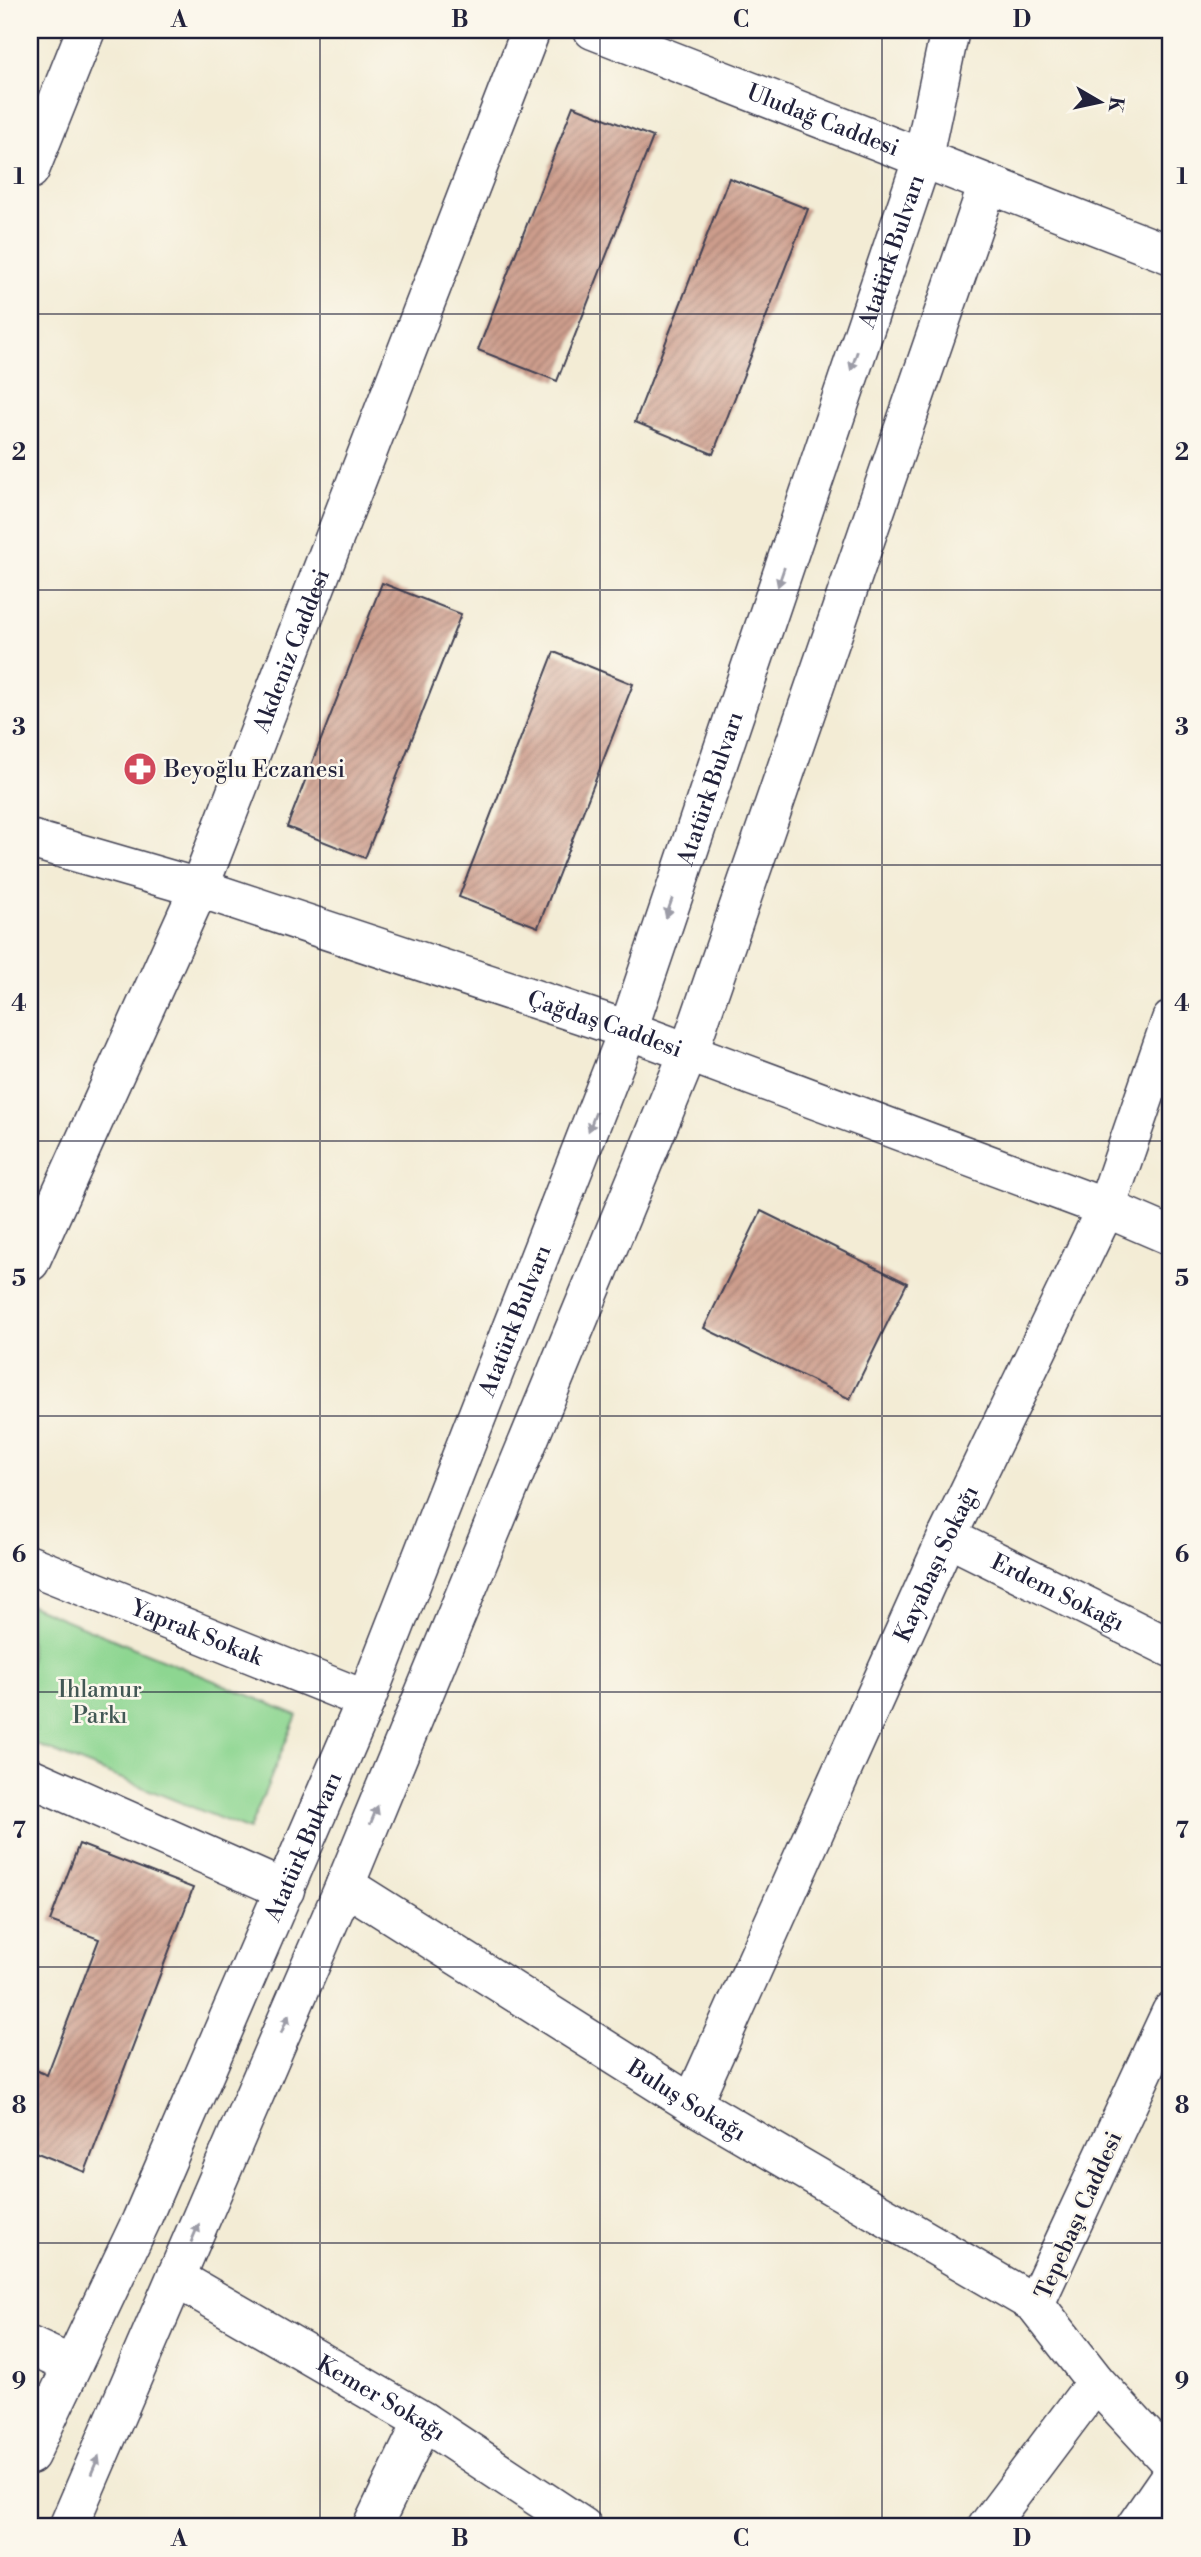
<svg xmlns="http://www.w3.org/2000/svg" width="1201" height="2557" font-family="'Libre Bodoni',serif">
  <defs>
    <pattern id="building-hatch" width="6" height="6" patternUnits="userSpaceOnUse" patternTransform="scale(1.75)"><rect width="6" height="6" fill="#cd9d8c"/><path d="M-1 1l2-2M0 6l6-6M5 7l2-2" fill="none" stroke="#a68074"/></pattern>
  </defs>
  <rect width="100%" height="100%" fill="#fbf7ec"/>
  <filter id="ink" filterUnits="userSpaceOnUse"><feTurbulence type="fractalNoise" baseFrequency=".0143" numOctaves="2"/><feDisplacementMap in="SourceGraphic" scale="14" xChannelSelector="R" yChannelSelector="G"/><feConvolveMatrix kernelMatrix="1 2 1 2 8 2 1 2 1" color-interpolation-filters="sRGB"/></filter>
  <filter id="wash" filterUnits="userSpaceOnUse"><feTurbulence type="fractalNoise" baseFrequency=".00686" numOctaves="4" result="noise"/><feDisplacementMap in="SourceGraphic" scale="28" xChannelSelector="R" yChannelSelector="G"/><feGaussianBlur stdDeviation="1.57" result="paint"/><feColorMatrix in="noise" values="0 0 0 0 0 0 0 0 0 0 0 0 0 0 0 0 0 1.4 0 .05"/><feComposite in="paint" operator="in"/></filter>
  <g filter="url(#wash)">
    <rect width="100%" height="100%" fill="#f3ecd5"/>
    <path fill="#8dd691" stroke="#587c66" stroke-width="2" d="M 30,1605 L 297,1715 L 249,1830 L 30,1742 Z"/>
    <g id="blocks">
      <g fill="url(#building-hatch)">
        <path d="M 573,106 L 653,137 L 557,381 L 478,350 Z"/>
        <path d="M 729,178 L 808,209 L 713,454 L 635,422 Z"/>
        <path d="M 382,583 L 461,614 L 365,858 L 287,827 Z"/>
        <path d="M 554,652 L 633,684 L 538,927 L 459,897 Z"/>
        <path d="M 761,1211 L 907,1283 L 850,1399 L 704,1328 Z"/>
        <path d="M 79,1844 L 193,1888 L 85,2172 L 30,2150 L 30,2068 L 47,2075 L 99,1939 L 50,1921 Z"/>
      </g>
    </g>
  </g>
  <g filter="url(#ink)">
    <use href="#blocks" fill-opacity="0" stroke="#414052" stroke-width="2"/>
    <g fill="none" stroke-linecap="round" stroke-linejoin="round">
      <defs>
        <g id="minor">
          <path d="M 923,157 L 950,30"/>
          <path d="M 30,170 L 86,30"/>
          <path id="s1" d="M 30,1262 L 199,888 L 531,30"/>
          <path id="s2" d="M 947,1537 L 1171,1648"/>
          <path id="s3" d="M 30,1565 L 366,1700"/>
          <path d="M 30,1777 L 285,1890"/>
          <path id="s4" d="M 345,1885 L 692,2104 L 1035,2304"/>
          <path d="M 1171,2012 L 1035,2304 L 1096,2382 L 1171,2463"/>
          <path id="s5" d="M 692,2104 L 947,1537 L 1106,1208 L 1171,1020"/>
          <path id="s6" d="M 176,2278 L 423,2421 L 583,2527"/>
          <path d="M 30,2346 L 71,2365"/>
          <path d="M 372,2527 L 423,2421"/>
          <path d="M 987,2527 L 1096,2382"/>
          <path d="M 1135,2527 L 1171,2475"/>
        </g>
        <g id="tertiary">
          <path id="s7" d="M 593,30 L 1171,255"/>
          <path id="s8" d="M 30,839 L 199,888 L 628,1030 L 1106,1208 L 1171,1236"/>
          <path id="s9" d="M 30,2455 L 141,2221 L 366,1700 L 628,1030 L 923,157"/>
          <path d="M 68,2527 L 345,1885 L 688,1054 L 988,184"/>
        </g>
      </defs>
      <use href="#minor" stroke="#414052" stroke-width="41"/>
      <use href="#tertiary" stroke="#414052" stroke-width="41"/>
      <use href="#minor" stroke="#fff" stroke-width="38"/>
      <use href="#tertiary" stroke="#fff" stroke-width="38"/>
    </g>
    <defs><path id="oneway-solid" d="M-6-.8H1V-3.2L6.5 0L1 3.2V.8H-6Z" transform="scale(1.75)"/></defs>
    <g fill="#9c9ca7">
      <use href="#oneway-solid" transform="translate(854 361) rotate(109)"/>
      <use href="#oneway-solid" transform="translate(781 577) rotate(109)"/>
      <use href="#oneway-solid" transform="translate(669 908) rotate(109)"/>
      <use href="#oneway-solid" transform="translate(592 1122) rotate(111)"/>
      <use href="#oneway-solid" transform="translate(374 1815) rotate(-68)"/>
      <use href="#oneway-solid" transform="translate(285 2024) rotate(-67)"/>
      <use href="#oneway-solid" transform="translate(195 2233) rotate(-67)"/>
      <use href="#oneway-solid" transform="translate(95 2465) rotate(-67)"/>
    </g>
  </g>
  <path fill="none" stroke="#22223b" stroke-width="2" stroke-opacity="0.55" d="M 320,30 L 320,2527M 600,30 L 600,2527M 882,30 L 882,2527M 30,314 L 1171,314M 30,590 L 1171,590M 30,865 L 1171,865M 30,1141 L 1171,1141M 30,1416 L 1171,1416M 30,1692 L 1171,1692M 30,1967 L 1171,1967M 30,2243 L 1171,2243"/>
  <defs>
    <symbol id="pharmacy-disc" viewBox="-11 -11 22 22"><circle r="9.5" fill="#d1495b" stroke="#fbf7ec"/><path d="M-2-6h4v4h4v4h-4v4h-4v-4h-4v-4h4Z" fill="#fff"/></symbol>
  </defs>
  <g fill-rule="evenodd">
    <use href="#pharmacy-disc" x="121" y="750" width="38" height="38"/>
  </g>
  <g text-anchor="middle" stroke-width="5" stroke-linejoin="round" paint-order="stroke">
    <g font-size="23" fill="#22223b" stroke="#fbf7ec">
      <text dy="8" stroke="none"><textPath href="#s7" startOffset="247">Uludağ Caddesi</textPath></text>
      <text dy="8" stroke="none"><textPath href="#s9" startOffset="2368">Atatürk Bulvarı</textPath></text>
      <text dy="8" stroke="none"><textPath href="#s1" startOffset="665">Akdeniz Caddesi</textPath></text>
      <text dy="8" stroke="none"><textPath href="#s9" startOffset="1801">Atatürk Bulvarı</textPath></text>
      <text dy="8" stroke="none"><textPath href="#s8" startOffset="604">Çağdaş Caddesi</textPath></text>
      <text dy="8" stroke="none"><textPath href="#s9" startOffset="1234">Atatürk Bulvarı</textPath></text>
      <text dy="8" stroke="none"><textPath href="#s5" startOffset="593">Kayabaşı Sokağı</textPath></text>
      <text dy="8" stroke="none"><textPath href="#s2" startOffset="124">Erdem Sokağı</textPath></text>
      <text dy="8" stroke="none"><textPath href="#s3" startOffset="180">Yaprak Sokak</textPath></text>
      <text dy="8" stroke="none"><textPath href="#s9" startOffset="667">Atatürk Bulvarı</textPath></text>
      <text dy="8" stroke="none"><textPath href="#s4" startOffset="404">Buluş Sokağı</textPath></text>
      <text transform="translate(1078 2215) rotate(-66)" y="8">Tepebaşı Caddesi</text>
      <text dy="8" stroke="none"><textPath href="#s6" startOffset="238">Kemer Sokağı</textPath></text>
    </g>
    <g font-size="23" fill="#22223b" stroke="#fbf7ec" text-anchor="start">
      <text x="164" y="777">Beyoğlu Eczanesi</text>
    </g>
    <g font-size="23" fill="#425855" stroke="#fbf7ec">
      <text x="100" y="1697">Ihlamur<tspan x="100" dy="26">Parkı</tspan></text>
    </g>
  </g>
  <rect width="1201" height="2557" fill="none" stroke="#fbf7ec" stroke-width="77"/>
  <g transform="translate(1100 102) rotate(99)" stroke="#fbf7ec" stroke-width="5" paint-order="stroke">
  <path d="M0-5L12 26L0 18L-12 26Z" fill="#22223b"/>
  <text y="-10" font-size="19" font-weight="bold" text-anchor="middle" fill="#22223b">K</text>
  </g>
  <rect x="38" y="38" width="1124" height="2480" fill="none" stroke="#22223b" stroke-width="2.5"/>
  <g font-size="23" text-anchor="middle" font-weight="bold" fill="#22223b">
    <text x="179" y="27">A</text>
    <text x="460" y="27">B</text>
    <text x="741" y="27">C</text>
    <text x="1022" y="27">D</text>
    <text x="19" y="184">1</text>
    <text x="1182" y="184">1</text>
    <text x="19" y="460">2</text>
    <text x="1182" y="460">2</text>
    <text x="19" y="735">3</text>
    <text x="1182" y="735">3</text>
    <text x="19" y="1011">4</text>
    <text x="1182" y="1011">4</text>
    <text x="19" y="1286">5</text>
    <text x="1182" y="1286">5</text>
    <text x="19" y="1562">6</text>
    <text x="1182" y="1562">6</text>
    <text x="19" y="1838">7</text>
    <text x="1182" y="1838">7</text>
    <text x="19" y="2113">8</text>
    <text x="1182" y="2113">8</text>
    <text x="19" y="2389">9</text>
    <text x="1182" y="2389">9</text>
    <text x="179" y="2546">A</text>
    <text x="460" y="2546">B</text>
    <text x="741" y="2546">C</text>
    <text x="1022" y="2546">D</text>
  </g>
</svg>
